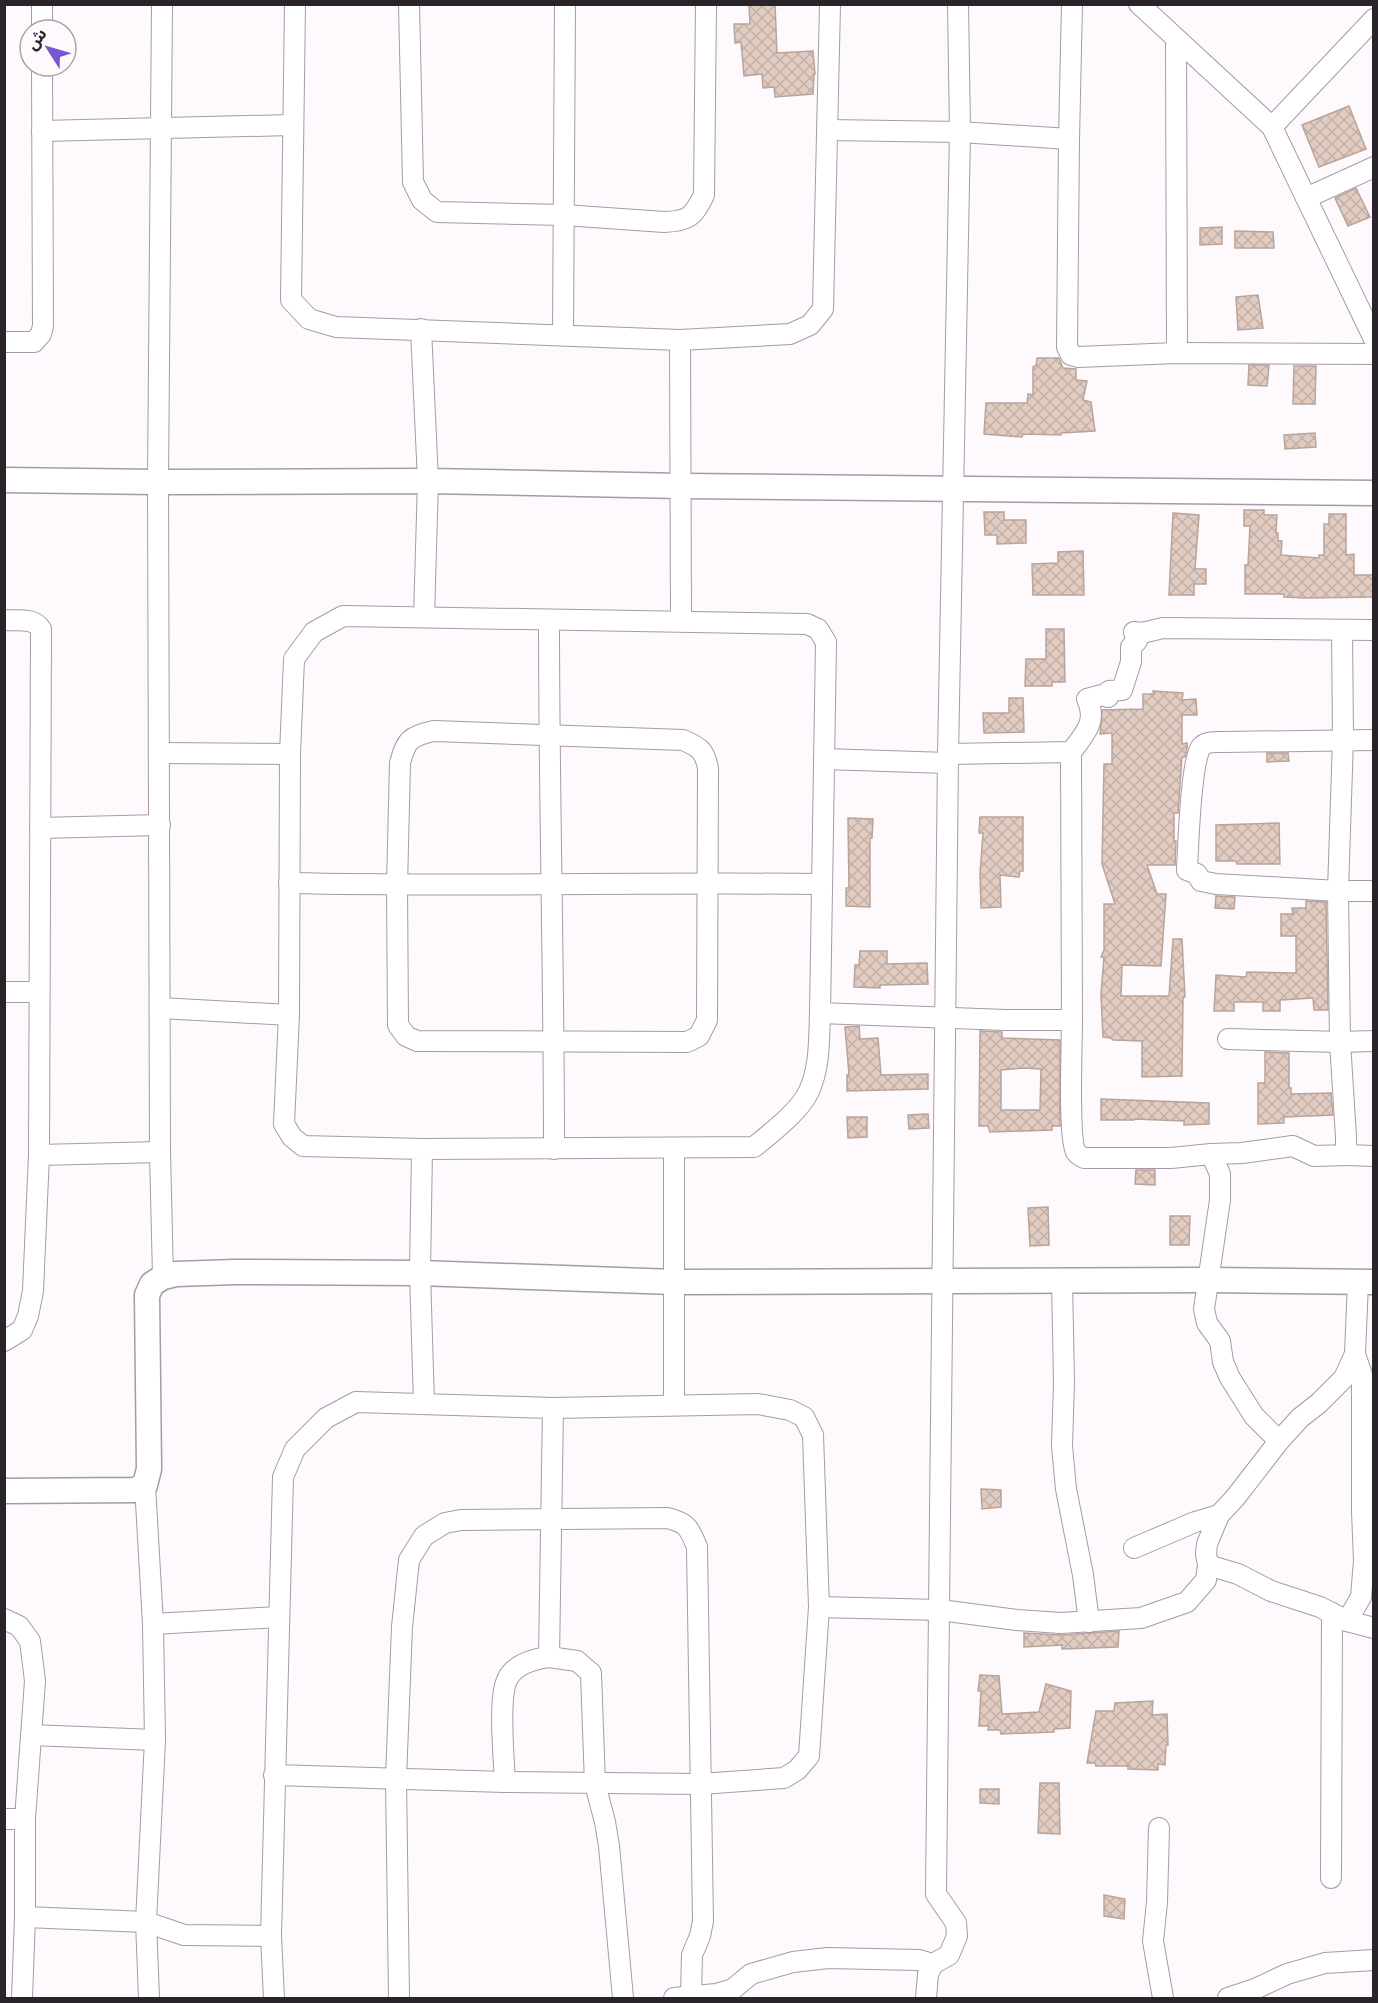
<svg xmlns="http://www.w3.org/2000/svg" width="1378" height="2003" font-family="Roboto,'Noto Sans Arabic',sans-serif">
  <defs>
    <pattern id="building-cross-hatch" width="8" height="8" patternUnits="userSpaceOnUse" patternTransform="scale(1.5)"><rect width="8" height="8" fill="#e2ccc1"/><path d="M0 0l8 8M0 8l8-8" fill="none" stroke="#c2afa6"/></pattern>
  </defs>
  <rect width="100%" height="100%" fill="#fdf9fd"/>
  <g fill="url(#building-cross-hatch)" stroke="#b9a49a" stroke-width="1.5" fill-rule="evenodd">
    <path d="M 749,4 L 775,4 L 777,53 L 813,51 L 815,74 L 814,74 L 813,94 L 775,97 L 774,87 L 763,88 L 762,74 L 744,76 L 741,42 L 735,43 L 734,24 L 750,24 Z"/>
    <path d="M 1349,106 L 1366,149 L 1319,167 L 1302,125 Z"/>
    <path d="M 1356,188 L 1370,217 L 1348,226 L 1335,198 Z"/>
    <path d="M 1222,227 L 1222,244 L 1200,245 L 1200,228 Z"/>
    <path d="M 1235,231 L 1273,232 L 1274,248 L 1235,248 Z"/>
    <path d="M 1258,295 L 1263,328 L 1238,330 L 1236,297 Z"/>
    <path d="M 1037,358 L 1059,358 L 1063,368 L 1076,369 L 1076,380 L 1087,381 L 1083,400 L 1091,402 L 1095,431 L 1061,433 L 1061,435 L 1023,434 L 1022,437 L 984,434 L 986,403 L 1027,403 L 1028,394 L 1033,395 L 1033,367 L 1036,365 Z"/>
    <path d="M 1249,365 L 1269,365 L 1267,386 L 1248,385 Z"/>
    <path d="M 1294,366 L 1316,366 L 1315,404 L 1293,404 Z"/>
    <path d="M 1315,433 L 1316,447 L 1285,449 L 1284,435 Z"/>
    <path d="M 1244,510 L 1264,510 L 1264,515 L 1277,515 L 1276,533 L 1278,533 L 1278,541 L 1282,541 L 1281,555 L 1319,558 L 1319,555 L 1324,555 L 1324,524 L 1329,524 L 1329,514 L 1346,514 L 1346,555 L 1354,554 L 1354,575 L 1374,575 L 1374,597 L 1306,598 L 1284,597 L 1284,594 L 1245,594 L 1245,565 L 1248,565 L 1250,526 L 1244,526 Z"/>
    <path d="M 984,512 L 1004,512 L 1004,520 L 1026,520 L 1026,543 L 997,544 L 997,535 L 985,535 Z"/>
    <path d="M 1173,513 L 1199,515 L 1195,569 L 1206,569 L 1206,584 L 1194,584 L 1194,595 L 1169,595 Z"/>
    <path d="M 1083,551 L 1084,595 L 1033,595 L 1032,564 L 1058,563 L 1058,552 Z"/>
    <path d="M 1046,629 L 1064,629 L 1065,682 L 1052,682 L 1052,686 L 1025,686 L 1026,659 L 1046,659 Z"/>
    <path d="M 1153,691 L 1183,693 L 1182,700 L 1196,699 L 1197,715 L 1182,715 L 1182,744 L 1187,743 L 1187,749 L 1185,757 L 1182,757 L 1178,813 L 1174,813 L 1174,841 L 1176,841 L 1175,865 L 1147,865 L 1157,894 L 1166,894 L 1161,966 L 1122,965 L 1121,996 L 1169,996 L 1173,939 L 1182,939 L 1185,997 L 1183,997 L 1182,1076 L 1142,1077 L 1142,1041 L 1113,1040 L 1111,1038 L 1103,1037 L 1101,994 L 1104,957 L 1101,957 L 1104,950 L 1104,904 L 1115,904 L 1102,864 L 1104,764 L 1112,764 L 1112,733 L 1100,734 L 1102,710 L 1143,709 L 1143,694 L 1154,694 Z"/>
    <path d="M 1009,698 L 1023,698 L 1024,732 L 984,733 L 983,713 L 1009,713 Z"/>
    <path d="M 1267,753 L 1288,753 L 1289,761 L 1267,762 Z"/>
    <path d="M 980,817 L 1023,817 L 1023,871 L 1020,871 L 1019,877 L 1000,875 L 1001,907 L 981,908 L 980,874 L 983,833 L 979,833 Z"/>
    <path d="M 848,818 L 873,819 L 872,838 L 870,838 L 870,907 L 846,906 L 846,888 L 849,888 Z"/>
    <path d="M 1279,823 L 1280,864 L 1237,864 L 1236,861 L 1216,861 L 1216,825 Z"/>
    <path d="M 1216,896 L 1235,897 L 1234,909 L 1215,908 Z"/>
    <path d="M 1306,901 L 1326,902 L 1328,1010 L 1314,1010 L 1313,998 L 1280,1000 L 1280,1011 L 1263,1011 L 1263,1002 L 1234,1002 L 1234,1011 L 1214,1011 L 1216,975 L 1246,977 L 1247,972 L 1296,973 L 1296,936 L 1281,936 L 1281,914 L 1293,914 L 1292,908 L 1306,908 Z"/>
    <path d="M 860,951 L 887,951 L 887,964 L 927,963 L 928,984 L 880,985 L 880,988 L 854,987 L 855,965 L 859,965 Z"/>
    <path d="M 859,1026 L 860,1039 L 878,1038 L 881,1075 L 928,1074 L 928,1089 L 847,1091 L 847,1075 L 849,1075 L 845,1027 Z"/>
    <path d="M 980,1031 L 1002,1032 L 1002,1038 L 1060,1040 L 1060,1126 L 1052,1126 L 1052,1130 L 990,1132 L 988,1126 L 979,1126 ZM 1023,1068 L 1041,1069 L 1040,1110 L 1001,1110 L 1001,1070 Z"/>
    <path d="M 1265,1052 L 1289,1053 L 1289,1088 L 1291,1088 L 1291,1094 L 1331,1093 L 1333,1115 L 1284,1117 L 1284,1123 L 1258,1124 L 1258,1083 L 1265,1083 Z"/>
    <path d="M 1101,1099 L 1209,1103 L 1209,1124 L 1184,1125 L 1184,1121 L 1134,1119 L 1134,1120 L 1101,1120 Z"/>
    <path d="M 928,1114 L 929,1128 L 909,1129 L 908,1115 Z"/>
    <path d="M 847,1117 L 867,1117 L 867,1137 L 848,1138 Z"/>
    <path d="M 1136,1170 L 1155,1170 L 1155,1185 L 1135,1184 Z"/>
    <path d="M 1048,1207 L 1049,1245 L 1030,1246 L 1028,1208 Z"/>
    <path d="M 1170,1216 L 1190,1216 L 1189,1245 L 1170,1245 Z"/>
    <path d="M 981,1489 L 1001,1490 L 1001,1507 L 982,1509 Z"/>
    <path d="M 1119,1631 L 1118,1647 L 1062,1649 L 1062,1645 L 1024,1647 L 1024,1633 L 1062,1635 Z"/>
    <path d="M 980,1675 L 999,1676 L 1002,1714 L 1039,1712 L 1046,1684 L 1071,1691 L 1070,1728 L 1054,1729 L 1054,1732 L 1001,1734 L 1000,1730 L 988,1730 L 989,1726 L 979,1726 L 981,1691 L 978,1691 Z"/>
    <path d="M 1153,1701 L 1152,1715 L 1167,1714 L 1168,1745 L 1166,1745 L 1165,1765 L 1158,1764 L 1158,1770 L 1128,1769 L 1128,1766 L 1096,1766 L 1095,1763 L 1087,1763 L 1096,1711 L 1114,1711 L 1115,1703 Z"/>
    <path d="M 1040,1783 L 1059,1783 L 1060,1834 L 1038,1833 Z"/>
    <path d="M 980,1789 L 999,1789 L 999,1804 L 980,1803 Z"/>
    <path d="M 1104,1895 L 1125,1899 L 1124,1919 L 1104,1916 Z"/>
  </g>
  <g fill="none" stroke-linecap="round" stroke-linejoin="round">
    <defs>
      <g id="minor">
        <path d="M 162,4 L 158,482 L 160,1152 L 163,1277"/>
        <path d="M 295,4 L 291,300 L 309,319 L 336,327 L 680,340 L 790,334 L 810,325 L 823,309 L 830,4"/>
        <path d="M 409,4 L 413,182 L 422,200 L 437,212 L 564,215 L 664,222 C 689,221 693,217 704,195 L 706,4"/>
        <path d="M 1139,4 L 1272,127 L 1374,339"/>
        <path d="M 42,30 L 42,4"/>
        <path d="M 1176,39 L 1177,353"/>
        <path d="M 1272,127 L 1374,19"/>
        <path d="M 828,130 L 960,132 L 1069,139 L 1072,4"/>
        <path d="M 42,131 L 292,125"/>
        <path d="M 1069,139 L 1067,347 L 1071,355 L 1078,357 L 1177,353 L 1374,354"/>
        <path d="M 1306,198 L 1374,167"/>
        <path d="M 421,329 L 428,481 L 424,617"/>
        <path d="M 563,334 L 565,4"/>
        <path d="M 680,340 L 681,620"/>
        <path d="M 4,342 L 34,342 L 41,334 L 43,326 L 42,66"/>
        <path d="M 4,620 C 18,621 33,617 41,629 L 39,1155 L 33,1291 L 28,1316 L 22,1330 L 4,1341"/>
        <path d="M 549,620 C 549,796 554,972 554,1149"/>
        <path d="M 434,731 L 683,740 C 699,747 705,750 708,769 L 707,1020 L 699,1036 L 687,1042 L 417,1041 L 406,1036 L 398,1025 L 397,886 L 400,763 C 406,740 410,736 434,731 Z"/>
        <path d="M 1374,740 L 1224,742 C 1218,742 1207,741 1202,746 C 1191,755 1188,850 1187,870 L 1197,874 L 1201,881 L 1216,884 L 1338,891 L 1374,891"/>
        <path d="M 159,753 L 290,754"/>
        <path d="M 948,754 L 1071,752"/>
        <path d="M 824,759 L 948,763"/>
        <path d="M 40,828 L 160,825"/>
        <path d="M 289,883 C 466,887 644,882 821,884"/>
        <path d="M 4,992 L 39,992"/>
        <path d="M 160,1008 L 289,1015"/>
        <path d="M 820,1013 L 1006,1020 L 1072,1020 C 1072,1042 1068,1139 1076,1152 C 1078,1155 1080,1156 1084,1158 L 1171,1158 L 1211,1154 L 1220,1174 L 1220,1200 L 1204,1309 L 1207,1323 L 1220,1341 L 1223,1362 L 1230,1378 L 1254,1416 L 1279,1441"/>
        <path d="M 1072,1020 L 1071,752 C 1084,735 1098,721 1087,699 L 1102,695 L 1108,697 L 1109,691 L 1122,690 L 1131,662 L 1131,647 L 1137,641 L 1134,632 L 1142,633 L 1163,628 L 1374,630"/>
        <path d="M 1228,1039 L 1340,1042 L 1374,1041"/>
        <path d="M 674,1148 L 674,1405"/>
        <path d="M 422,1149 L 303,1146 L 292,1137 L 284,1124 L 289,1015 L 290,754 L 294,659 L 314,632 L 343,616 L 807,624 L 818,629 L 826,642 L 820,1013 C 819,1039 820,1067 809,1091 C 801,1110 770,1134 754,1147 L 422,1149 L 420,1273 L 424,1404"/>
        <path d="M 1211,1154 L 1242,1153 L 1293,1146 L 1314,1156 L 1346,1155 L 1346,1137 L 1340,1042 L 1338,891 L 1343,739 L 1342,630"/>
        <path d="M 39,1155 L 160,1152"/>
        <path d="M 1346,1155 L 1374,1156"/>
        <path d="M 1062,1280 L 1064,1383 L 1062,1446 L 1066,1489 L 1083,1575 L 1089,1622"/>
        <path d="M 553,1408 L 549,1657 L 577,1661 L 591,1673 L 595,1784 L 605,1822 L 609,1846 L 623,1998"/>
        <path d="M 145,1485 L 153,1624 L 155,1740 L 146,1922 L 149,1998"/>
        <path d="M 1134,1548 L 1195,1522 L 1219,1515"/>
        <path d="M 1208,1565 L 1238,1574 L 1271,1591 L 1320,1607 L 1347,1621 L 1374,1628"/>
        <path d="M 819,1607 L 940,1610 L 1017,1620 L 1061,1623 L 1141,1618 L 1187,1602 L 1206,1580 L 1208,1565 L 1206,1554 L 1207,1544 L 1219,1515 L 1235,1498 L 1279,1441 L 1300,1418 L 1319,1403 L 1344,1378 L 1355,1354 L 1358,1282"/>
        <path d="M 4,1619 L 19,1626 L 30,1641 L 35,1681 L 25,1819 L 25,1917 L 22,1998"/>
        <path d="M 1347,1621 L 1361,1597 L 1364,1561 L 1362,1511 L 1362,1375 L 1355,1354"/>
        <path d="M 153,1624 L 279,1617"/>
        <path d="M 31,1735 L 155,1740"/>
        <path d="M 274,1775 L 505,1782 L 701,1784 L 784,1778 L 797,1770 L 809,1756 L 819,1607 L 813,1435 L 804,1417 L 790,1410 L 758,1404 L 553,1408 L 356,1402 L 326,1418 L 295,1449 L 283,1477 L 271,1936 L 274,1998"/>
        <path d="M 505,1782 C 504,1759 498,1699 507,1680 C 514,1664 534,1659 549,1657"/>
        <path d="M 4,1819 L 25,1819"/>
        <path d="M 1159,1828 L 1157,1902 L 1153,1941 L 1163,1998"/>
        <path d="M 1331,1878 L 1332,1613"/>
        <path d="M 25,1917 L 146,1922 L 184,1935 L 271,1936"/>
        <path d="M 399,1998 L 396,1778 L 402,1627 L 409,1560 L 424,1536 L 445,1523 L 461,1520 L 667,1518 C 688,1523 689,1528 697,1547 L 703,1921 L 700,1936 L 692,1955 L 691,1996"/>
        <path d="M 674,1998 L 716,1994 L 733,1989 L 751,1974 L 793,1962 L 828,1958 L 919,1960 L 933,1964"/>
        <path d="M 926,1998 L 928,1974 L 933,1964 L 949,1955 L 957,1936 L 956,1923 L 936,1894 L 948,754 L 960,132 L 958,4"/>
        <path d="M 1228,1998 L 1255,1989 L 1287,1974 L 1325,1963 L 1374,1960"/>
      </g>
      <g id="tertiary">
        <path d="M 4,480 L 158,482 L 428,481 L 681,486 L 1374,493"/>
        <path d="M 4,1491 L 135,1490 L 145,1485 L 149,1469 L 147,1295 L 152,1284 L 163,1277 L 176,1274 L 235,1272 L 420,1273 L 674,1282 L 1208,1280 L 1374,1282"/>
      </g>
    </defs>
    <use href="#minor" stroke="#a899aa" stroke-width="22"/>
    <use href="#tertiary" stroke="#a899aa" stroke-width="27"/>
    <use href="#minor" stroke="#fff" stroke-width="20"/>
    <use href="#tertiary" stroke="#fff" stroke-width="24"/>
  </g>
  <rect width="1378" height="2003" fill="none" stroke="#2a242a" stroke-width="12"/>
  <g transform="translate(48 48) rotate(307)"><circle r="28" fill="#fdf9fd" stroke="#a9a4a9" stroke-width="1.5"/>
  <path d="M0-4.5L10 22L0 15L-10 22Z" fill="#7956d0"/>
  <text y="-9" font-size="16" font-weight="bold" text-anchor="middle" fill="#2a242a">ش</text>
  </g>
</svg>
